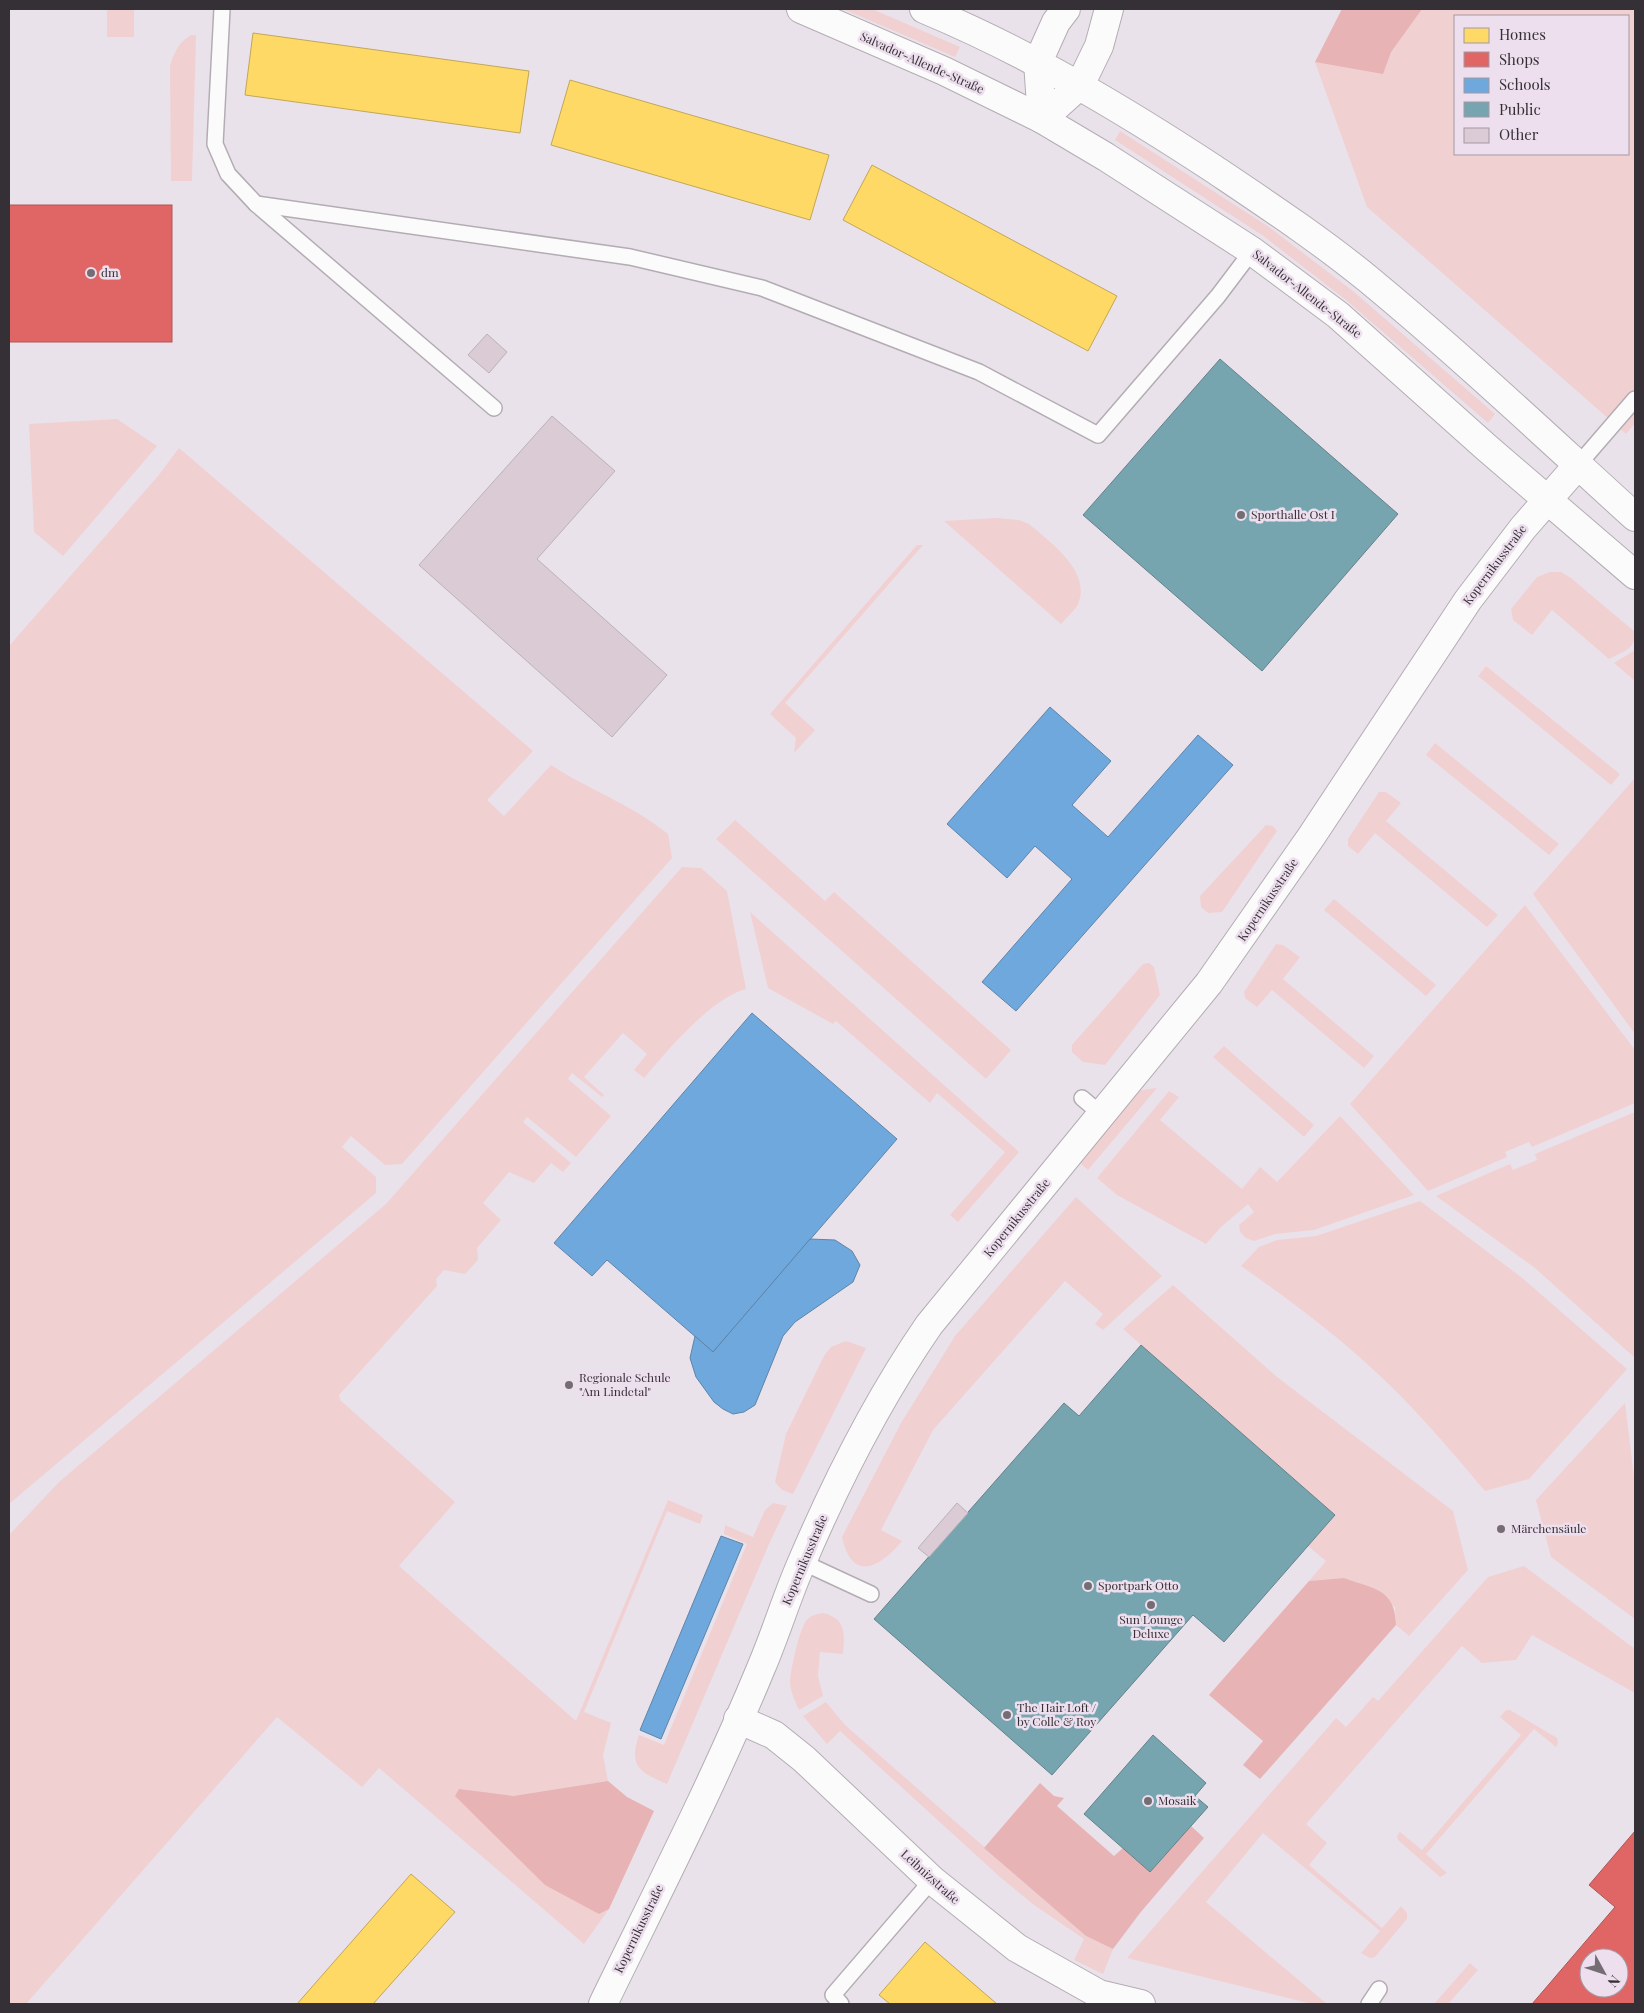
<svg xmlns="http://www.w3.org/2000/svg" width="1644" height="2013" font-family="'Playfair Display',serif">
  <rect width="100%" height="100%" fill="#eae2ea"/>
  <g fill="#f1d0d2" fill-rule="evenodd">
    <rect x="107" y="9" width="27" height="28"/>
    <path d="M 843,9 L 872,9 L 960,47 L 955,57 Z"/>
    <path d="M 1342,9 L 1635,9 L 1635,423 L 1626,434 L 1367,207 L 1315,62 ZM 1455,16 L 1628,16 L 1628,154 L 1455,154 Z"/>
    <path d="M 191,35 L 196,35 L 192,181 L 171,181 L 170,66 C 174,52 179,42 191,35 Z"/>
    <path d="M 1120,131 L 1269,227 L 1353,291 L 1495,414 L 1488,423 L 1346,300 L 1262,235 L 1115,140 Z"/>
    <path d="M 117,419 L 157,446 L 63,556 L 34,532 L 29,424 Z"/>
    <path d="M 179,448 L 533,751 L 487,800 L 504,816 L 551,765 C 589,790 633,805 668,834 L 672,858 L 402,1164 L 385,1165 L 351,1136 L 342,1147 L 376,1177 L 376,1193 L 9,1504 L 9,646 L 158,476 Z"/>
    <path d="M 997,518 L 1019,520 L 1029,524 C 1050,542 1094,573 1077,606 C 1073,612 1066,618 1061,624 L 944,521 Z"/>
    <path d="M 917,545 L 923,545 L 785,703 L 815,730 L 794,753 L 796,738 L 770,714 Z"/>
    <path d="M 1550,572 L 1561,572 L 1571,578 L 1635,632 C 1635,650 1624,651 1609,659 L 1552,610 L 1532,635 L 1513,620 L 1511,609 L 1537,577 Z"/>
    <path d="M 1635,650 L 1635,681 L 1614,663 Z"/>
    <path d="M 1486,666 L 1620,774 L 1611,785 L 1478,676 Z"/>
    <path d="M 1435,743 L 1559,844 L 1549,855 L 1426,755 Z"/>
    <path d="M 1635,778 L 1635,1034 L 1533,894 Z"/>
    <path d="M 1379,792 L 1386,792 L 1401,803 L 1386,821 L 1498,915 L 1487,927 L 1375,833 L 1358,854 L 1348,846 L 1348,839 Z"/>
    <path d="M 735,820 L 825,901 L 834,892 L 1011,1050 L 986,1079 L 716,839 Z"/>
    <path d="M 1266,825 L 1273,826 L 1277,831 L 1222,912 L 1208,913 L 1201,907 L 1200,896 Z"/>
    <path d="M 682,867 L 701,868 L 727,891 L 746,989 C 711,998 667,1051 644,1078 L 634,1070 L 647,1054 L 623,1033 L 584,1077 L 604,1095 L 602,1097 L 572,1073 L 568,1079 L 611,1116 L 576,1157 L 527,1117 L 523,1122 L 571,1163 L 563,1172 L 551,1163 L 534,1183 L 509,1172 L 483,1203 L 501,1220 L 477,1248 L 478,1260 L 465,1274 L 444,1270 L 436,1279 L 437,1286 L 339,1395 L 340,1400 L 455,1502 L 399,1566 L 576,1721 L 668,1500 L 703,1515 L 700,1524 L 667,1511 L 584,1712 L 611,1723 L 603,1755 L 608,1781 L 513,1796 L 459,1790 L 599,1914 L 609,1909 L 584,1944 L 379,1768 L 362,1787 L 277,1717 L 26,2004 L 9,2004 L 9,1535 L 59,1482 L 386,1204 Z"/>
    <path d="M 1334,899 L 1436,985 L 1426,996 L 1324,910 Z"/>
    <path d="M 1525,905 L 1635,1050 L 1635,1103 L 1532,1147 L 1529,1142 L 1505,1152 L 1507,1157 L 1428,1191 L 1350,1104 Z"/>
    <path d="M 750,912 L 1019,1152 L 958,1222 L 950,1215 L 1005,1152 L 937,1093 L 930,1103 L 836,1021 L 833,1024 L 768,988 Z"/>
    <path d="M 1276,944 L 1283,945 L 1300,957 L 1283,979 L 1374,1056 L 1364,1068 L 1272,990 L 1257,1007 L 1245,998 L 1244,992 Z"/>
    <path d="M 1149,963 L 1154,967 L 1160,995 L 1105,1065 L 1083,1062 L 1072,1052 L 1072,1045 L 1143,964 Z"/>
    <path d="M 1224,1046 L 1314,1125 L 1304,1137 L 1213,1057 Z"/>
    <path d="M 1157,1088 L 1088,1170 L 1077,1160 L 1135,1091 Z"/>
    <path d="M 1169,1091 L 1179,1097 L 1160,1120 L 1242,1189 L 1260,1167 L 1277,1182 L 1340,1116 L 1414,1195 L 1314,1230 L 1275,1234 L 1254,1241 L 1246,1238 L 1240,1232 L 1239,1225 L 1254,1212 L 1248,1204 L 1221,1227 L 1206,1244 L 1117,1195 L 1097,1178 Z"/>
    <path d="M 1635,1112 L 1635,1358 L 1535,1268 L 1436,1196 L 1510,1164 L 1513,1170 L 1537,1160 L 1535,1154 Z"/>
    <path d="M 1076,1197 L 1162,1276 L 1103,1330 L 1095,1324 L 1103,1314 L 1065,1281 L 933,1430 L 881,1530 L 902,1541 C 879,1569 852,1582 842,1537 L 901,1423 L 955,1336 Z"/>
    <path d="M 1420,1201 L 1521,1277 L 1627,1369 L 1529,1479 L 1485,1491 C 1447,1446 1409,1401 1365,1362 C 1326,1327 1284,1296 1241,1266 L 1259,1247 L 1277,1240 L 1316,1236 Z"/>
    <path d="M 1173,1285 L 1277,1377 L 1453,1511 L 1468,1570 L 1409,1636 L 1396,1625 L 1395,1607 L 1344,1578 L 1309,1581 L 1326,1561 L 1308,1546 L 1335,1515 L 1123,1329 Z"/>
    <path d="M 846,1341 L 866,1348 L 793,1494 L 782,1490 L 775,1482 L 786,1434 L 824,1356 L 831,1347 Z"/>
    <path d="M 1625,1403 L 1635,1486 L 1635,1619 L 1551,1557 L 1536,1500 Z"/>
    <path d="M 773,1503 L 787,1506 L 769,1544 L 667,1784 C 640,1772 628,1767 639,1735 L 664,1745 L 747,1544 L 724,1534 L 725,1525 L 753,1537 L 765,1510 Z"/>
    <path d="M 1524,1566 L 1635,1649 L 1635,1693 L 1532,1635 L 1516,1660 L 1482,1663 L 1462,1646 L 1306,1824 L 1327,1843 L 1309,1865 L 1382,1928 L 1401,1906 L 1407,1913 L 1407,1919 L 1375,1957 L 1370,1958 L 1361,1953 L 1380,1931 L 1263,1833 L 1206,1902 L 1327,2004 L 1312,2004 L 1127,1958 L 1336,1718 L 1346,1727 L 1373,1697 L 1378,1701 L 1488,1577 Z"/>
    <path d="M 823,1613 C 846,1618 845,1634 843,1654 L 820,1652 L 818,1676 L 823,1696 L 799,1710 C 795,1701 790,1691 790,1681 C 791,1668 799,1631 806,1621 C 811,1615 817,1614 823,1613 Z"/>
    <path d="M 826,1702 L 845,1725 L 1086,1936 L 1113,1949 L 1103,1974 L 1074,1960 L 1084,1939 L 1034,1905 L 1000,1877 L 840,1731 L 827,1744 L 803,1716 Z"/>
    <path d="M 1506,1710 L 1510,1710 L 1557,1738 L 1558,1743 L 1556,1747 L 1534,1729 L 1426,1854 L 1447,1873 L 1440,1877 L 1398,1840 L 1397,1836 L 1400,1832 L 1422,1850 L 1521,1735 L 1500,1717 Z"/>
    <path d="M 1470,1963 L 1478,1970 L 1448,2004 L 1434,2004 Z"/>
  </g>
  <g fill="#e7b3b4">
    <path d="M 1342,9 L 1422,9 L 1391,52 L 1383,74 L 1315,62 Z"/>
    <path d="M 1344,1578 C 1373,1589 1395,1588 1396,1625 L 1260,1779 L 1243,1765 L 1263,1741 L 1209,1695 L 1309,1581 Z"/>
    <path d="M 608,1781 L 627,1797 L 654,1811 L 609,1909 L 599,1914 L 545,1885 L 455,1796 L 459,1789 L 513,1796 Z"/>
    <path d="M 1040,1783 L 1054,1796 L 1064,1798 L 1057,1806 L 1114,1856 L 1123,1848 L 1150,1872 L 1191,1826 L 1204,1838 L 1140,1913 L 1113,1949 L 1086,1936 L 984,1848 Z"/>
  </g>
  <g fill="#ffd966" stroke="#c2a657">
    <path d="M 253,33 L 529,71 L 520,133 L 245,95 Z"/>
    <path d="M 570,80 L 829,155 L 810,220 L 551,145 Z"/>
    <path d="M 872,165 L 1117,296 L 1088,351 L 843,220 Z"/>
    <path d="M 411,1874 L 455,1912 L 373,2004 L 297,2004 Z"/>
    <path d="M 925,1942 L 997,2004 L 890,2004 L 879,1995 Z"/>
  </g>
  <g fill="#e06666" stroke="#ad5657" fill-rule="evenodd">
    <rect x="9" y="205" width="163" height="137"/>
    <path d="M 1635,1831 L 1635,2004 L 1532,2004 L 1615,1907 L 1589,1885 ZM 1589,1958 L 1619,1958 L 1619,1988 L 1589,1988 Z"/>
  </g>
  <g fill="#6fa8dc" stroke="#5e84aa">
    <path d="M 1050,707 L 1111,761 L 1072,805 L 1108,837 L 1198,735 L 1233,765 L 1016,1011 L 982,982 L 1072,879 L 1035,846 L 1007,878 L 947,824 Z"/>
    <path d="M 752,1013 L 897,1139 L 713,1352 L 607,1260 L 592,1276 L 554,1243 Z"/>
    <path d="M 810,1239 L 835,1240 L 852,1251 L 860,1265 L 853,1282 L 795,1322 L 783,1336 L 755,1405 L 744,1412 L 733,1414 L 723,1409 L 714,1402 L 696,1377 L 690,1358 L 695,1336 L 713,1352 Z"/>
    <path d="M 721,1536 L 743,1544 L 661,1739 L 640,1730 Z"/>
  </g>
  <g fill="#76a5af" stroke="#62828a">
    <path d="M 1220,359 L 1398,514 L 1262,671 L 1083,515 Z"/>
    <path d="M 1141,1345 L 1335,1515 L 1224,1642 L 1193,1615 L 1052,1775 L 874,1619 L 1064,1403 L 1079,1416 Z"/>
    <path d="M 1153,1735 L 1206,1783 L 1195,1796 L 1208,1807 L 1150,1872 L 1084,1814 Z"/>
  </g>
  <g fill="#dbcbd4" stroke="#b9b2b7">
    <path d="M 487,334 L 507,352 L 489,373 L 468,355 Z"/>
    <path d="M 552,416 L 615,471 L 537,559 L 667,675 L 612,737 L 419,565 Z"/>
    <path d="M 957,1503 L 968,1513 L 929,1557 L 918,1548 Z"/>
  </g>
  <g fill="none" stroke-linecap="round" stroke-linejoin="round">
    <defs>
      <g id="service">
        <path d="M 222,9 L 215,144 L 228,174 L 256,204 L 494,408"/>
        <path d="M 256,204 L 630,257 L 762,288 L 979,372 L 1098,435 L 1218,296 L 1252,251"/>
        <path d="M 1578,465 L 1635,399"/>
        <path d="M 1082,1098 L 1102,1115"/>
        <path d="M 802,1562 L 871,1594"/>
        <path d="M 841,2004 L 833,1995 L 932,1880"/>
        <path d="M 1369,2004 L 1379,1989"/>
      </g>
      <g id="minor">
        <path d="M 801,9 L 944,71 L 1042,119 L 1106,157 L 1252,251 L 1338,315 L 1487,448 L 1635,575"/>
        <path d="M 924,9 C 1027,52 1121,108 1214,169 C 1266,204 1319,239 1368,279 C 1460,355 1547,437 1635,517"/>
        <path d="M 1042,119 L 1080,85 L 1099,46 L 1109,9"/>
        <path d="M 1042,119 L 1038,62 L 1056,22 L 1066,9"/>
        <path d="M 738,1719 L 774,1735 L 804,1759 L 932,1880 L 1017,1948 L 1099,1994 L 1141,2004"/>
        <path d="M 603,2004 C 657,1893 714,1782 761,1668 C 776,1633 787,1596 802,1562 C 837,1480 878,1399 929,1325 L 1209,983 L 1311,837 L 1468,600 L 1523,528 L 1578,465"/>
      </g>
    </defs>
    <use href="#service" stroke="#b3adb3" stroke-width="18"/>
    <use href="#minor" stroke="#b3adb3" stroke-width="30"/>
    <use href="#service" stroke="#fcfbfc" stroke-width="15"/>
    <use href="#minor" stroke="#fcfbfc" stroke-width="28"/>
  </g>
  <g fill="#746e74" stroke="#eddfee" stroke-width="2">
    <circle cx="91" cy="273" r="5"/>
    <circle cx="1241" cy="515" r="5"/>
    <circle cx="569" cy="1385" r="5"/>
    <circle cx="1501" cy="1529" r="5"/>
    <circle cx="1088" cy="1586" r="5"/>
    <circle cx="1151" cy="1605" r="5"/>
    <circle cx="1007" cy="1715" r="5"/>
    <circle cx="1148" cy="1801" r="5"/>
  </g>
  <g text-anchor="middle" stroke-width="5" stroke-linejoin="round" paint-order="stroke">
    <g font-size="12" fill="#353035" stroke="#eddfee">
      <text transform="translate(922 63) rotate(24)" y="4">Salvador-Allende-Straße</text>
      <text transform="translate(1307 294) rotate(38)" y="4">Salvador-Allende-Straße</text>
      <text transform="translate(1495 565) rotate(-53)" y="4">Kopernikusstraße</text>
      <text transform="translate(1268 900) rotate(-56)" y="4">Kopernikusstraße</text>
      <text transform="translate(1017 1218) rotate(-51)" y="4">Kopernikusstraße</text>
      <text transform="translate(805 1560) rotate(-67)" y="4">Kopernikusstraße</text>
      <text transform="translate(930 1877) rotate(42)" y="4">Leibnizstraße</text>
      <text transform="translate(639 1929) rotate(-64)" y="4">Kopernikusstraße</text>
    </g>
    <g font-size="12" fill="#353035" stroke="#eddfee" text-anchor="start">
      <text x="101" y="277">dm</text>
      <text x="1251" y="519">Sporthalle Ost I</text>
      <text x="579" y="1382">Regionale Schule<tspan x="579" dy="14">"Am Lindetal"</tspan></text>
      <text x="1511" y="1533">Märchensäule</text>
      <text x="1098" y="1590">Sportpark Otto</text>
      <text x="1151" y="1624" text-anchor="middle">Sun Lounge<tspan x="1151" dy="14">Deluxe</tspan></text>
      <text x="1017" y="1712">The Hair Loft /<tspan x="1017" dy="14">by Colle &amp; Roy</tspan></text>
      <text x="1158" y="1805">Mosaik</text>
    </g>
  </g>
  <rect width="1644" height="2013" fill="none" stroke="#353035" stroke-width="20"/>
  <rect x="1454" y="15" width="175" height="140" fill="#eddfee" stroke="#a399a4"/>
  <rect x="1464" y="28" width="25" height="15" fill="#ffd966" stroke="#a399a4"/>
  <text x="1499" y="40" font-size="15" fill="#353035">Homes</text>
  <rect x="1464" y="52" width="25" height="15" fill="#e06666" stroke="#a399a4"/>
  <text x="1499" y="65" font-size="15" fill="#353035">Shops</text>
  <rect x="1464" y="78" width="25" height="15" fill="#6fa8dc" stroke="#a399a4"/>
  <text x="1499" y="90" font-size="15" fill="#353035">Schools</text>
  <rect x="1464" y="102" width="25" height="15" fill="#76a5af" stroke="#a399a4"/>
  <text x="1499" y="115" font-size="15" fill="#353035">Public</text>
  <rect x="1464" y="128" width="25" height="15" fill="#dbcbd4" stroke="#a399a4"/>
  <text x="1499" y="140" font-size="15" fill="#353035">Other</text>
  <g transform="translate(1604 1973) rotate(130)"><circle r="24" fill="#eddfee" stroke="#a399a4"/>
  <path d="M0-4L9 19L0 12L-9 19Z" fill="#746e74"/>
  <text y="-8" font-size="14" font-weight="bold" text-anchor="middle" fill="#353035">N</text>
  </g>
</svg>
